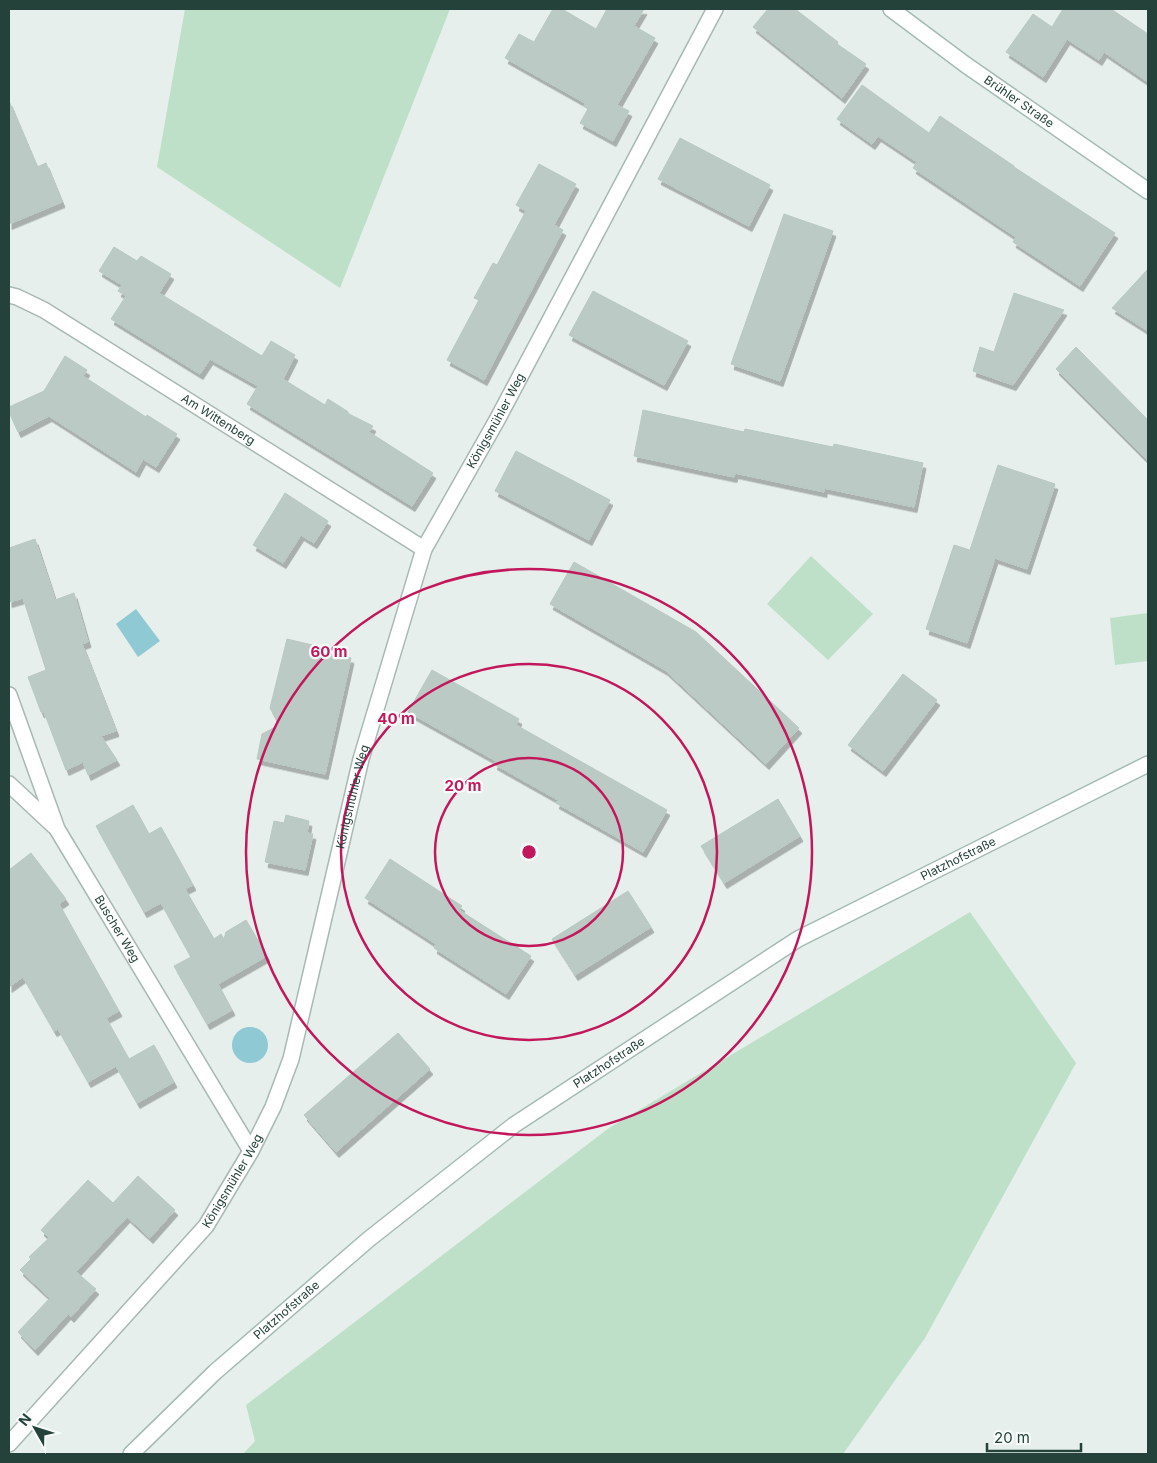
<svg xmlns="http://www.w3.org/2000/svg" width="1157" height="1463" font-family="Inter,sans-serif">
  <defs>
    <filter id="shadow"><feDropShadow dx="3" dy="5.5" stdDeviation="0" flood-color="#0004"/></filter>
  </defs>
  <rect width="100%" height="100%" fill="#e6efeb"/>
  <g fill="#bfe0c8">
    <path d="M 185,9 L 450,9 L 340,288 L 157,167 Z"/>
    <path d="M 811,556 L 873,614 L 828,660 L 767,604 Z"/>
    <path d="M 1148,613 L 1148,661 L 1115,665 L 1110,618 Z"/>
    <path d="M 970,912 L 1076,1063 L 925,1338 L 843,1454 L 243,1454 L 255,1441 L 246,1405 L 609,1128 Z"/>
  </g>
  <g fill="#8ec9d4">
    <path d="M 136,609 L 160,641 L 138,657 L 116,624 Z"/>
    <circle cx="250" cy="1045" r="18"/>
  </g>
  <g fill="#bbcac4" stroke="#b8c9c2" filter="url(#shadow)">
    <path d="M 553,9 L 562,9 L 596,29 L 607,9 L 644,9 L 634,26 L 655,38 L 617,105 L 629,111 L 613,141 L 580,123 L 588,109 L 584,106 L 585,103 L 505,58 L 519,34 L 534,42 Z"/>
    <path d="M 768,9 L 795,9 L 838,42 L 837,44 L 866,64 L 842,98 L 753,27 Z"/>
    <path d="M 1063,9 L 1111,9 L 1148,34 L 1148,82 L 1104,52 L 1099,60 L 1067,39 L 1043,77 L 1006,52 L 1033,14 L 1052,27 Z"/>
    <path d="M 862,85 L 929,133 L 940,116 L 1014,166 L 1014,167 L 1115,233 L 1080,286 L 1013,242 L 1016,237 L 913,168 L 917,162 L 878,136 L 872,144 L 837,119 Z"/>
    <path d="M 9,101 L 37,167 L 46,163 L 62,202 L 9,224 Z"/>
    <path d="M 680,138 L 770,185 L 749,226 L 658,179 Z"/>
    <path d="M 539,164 L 576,184 L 554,225 L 563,230 L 484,380 L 447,360 L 479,300 L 474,298 L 493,263 L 497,265 L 526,211 L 516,205 Z"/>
    <path d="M 784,214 L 833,231 L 780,381 L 731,364 Z"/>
    <path d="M 114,247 L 137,261 L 141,256 L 171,274 L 159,293 L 262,356 L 271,341 L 295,355 L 283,379 L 325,405 L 328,399 L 347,411 L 349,414 L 373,426 L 369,432 L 433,473 L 412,506 L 247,404 L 258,386 L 210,359 L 200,374 L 111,319 L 126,296 L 118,291 L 122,285 L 99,271 Z"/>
    <path d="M 1148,269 L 1148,331 L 1112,308 Z"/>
    <path d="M 593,291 L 688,341 L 664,385 L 569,335 Z"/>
    <path d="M 1014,293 L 1064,310 L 1013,385 L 973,371 L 980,347 L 994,352 Z"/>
    <path d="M 1076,347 L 1148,420 L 1148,461 L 1056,369 Z"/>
    <path d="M 65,356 L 87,370 L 83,376 L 146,417 L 147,415 L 177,434 L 156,467 L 143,459 L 136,472 L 49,416 L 18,432 L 9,412 L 9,407 L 44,391 Z"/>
    <path d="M 643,410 L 744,432 L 745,429 L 833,447 L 834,444 L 923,463 L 914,507 L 824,488 L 824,492 L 735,473 L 734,477 L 634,456 Z"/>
    <path d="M 516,451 L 610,500 L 589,540 L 495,491 Z"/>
    <path d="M 998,465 L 1055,484 L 1027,569 L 995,558 L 967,643 L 926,629 L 954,545 L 970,550 Z"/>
    <path d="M 285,493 L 328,521 L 314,543 L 301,535 L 283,563 L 253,545 Z"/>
    <path d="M 35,539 L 55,600 L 74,593 L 88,642 L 82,644 L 116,731 L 101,736 L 117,760 L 88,775 L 83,762 L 66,770 L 44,712 L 41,712 L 28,677 L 46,670 L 23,598 L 9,602 L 9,548 Z"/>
    <path d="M 574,562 L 696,632 L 799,728 L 766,764 L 665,670 L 550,604 Z"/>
    <path d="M 287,639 L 325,648 L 324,652 L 351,658 L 325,774 L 257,759 L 262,734 L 279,725 L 270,708 Z"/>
    <path d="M 432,670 L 519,719 L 516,725 L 667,810 L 643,852 L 556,803 L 558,800 L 494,764 L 496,761 L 408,712 Z"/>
    <path d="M 903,674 L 937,700 L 883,771 L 848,745 Z"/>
    <path d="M 778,799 L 800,836 L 724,883 L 701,846 Z"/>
    <path d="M 133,805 L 149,834 L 161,827 L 193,885 L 185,889 L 214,939 L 221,934 L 224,939 L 226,932 L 246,920 L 267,956 L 218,984 L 232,1010 L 207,1024 L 174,966 L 191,957 L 161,903 L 144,912 L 96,826 Z"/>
    <path d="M 286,815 L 309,821 L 307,833 L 313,834 L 305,870 L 265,862 L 274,821 L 284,823 Z"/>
    <path d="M 31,853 L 66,899 L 59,904 L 119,1011 L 106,1018 L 129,1059 L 154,1045 L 174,1082 L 137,1103 L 116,1066 L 88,1082 L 58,1029 L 54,1031 L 23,977 L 9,987 L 9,870 Z"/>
    <path d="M 390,859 L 462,906 L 459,910 L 531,956 L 506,994 L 434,948 L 436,944 L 365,898 Z"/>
    <path d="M 628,891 L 651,927 L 575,975 L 552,939 Z"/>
    <path d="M 398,1033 L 430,1069 L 336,1152 L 304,1115 Z"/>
    <path d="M 138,1176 L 175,1210 L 150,1238 L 121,1211 L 127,1217 L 76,1272 L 96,1289 L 71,1317 L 68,1314 L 35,1350 L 18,1332 L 50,1298 L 20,1270 L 31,1259 L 29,1257 L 49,1238 L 41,1230 L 88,1180 L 113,1203 Z"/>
  </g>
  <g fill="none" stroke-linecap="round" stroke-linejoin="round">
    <defs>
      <g id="street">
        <path id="s1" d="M 9,295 L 17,297 L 44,310 L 424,549"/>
        <path id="s2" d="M 9,695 L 57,829 L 251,1151"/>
        <path d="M 9,784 L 54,826"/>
        <path id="s3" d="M 9,1444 L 206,1226 L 251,1151 L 273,1107 L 291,1059 L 361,759 L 424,549 L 497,420 L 715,9"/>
      </g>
      <g id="secondary">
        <path id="s4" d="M 891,9 L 966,65 L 1148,191"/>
        <path id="s5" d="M 131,1454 L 215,1372 L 369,1239 L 514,1125 L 798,939 L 1148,764"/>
      </g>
    </defs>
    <use href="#street" stroke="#a8b8b2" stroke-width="18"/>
    <use href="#secondary" stroke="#a4bbb3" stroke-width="18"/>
    <use href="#street" stroke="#fff" stroke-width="15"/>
    <use href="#secondary" stroke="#fff" stroke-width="15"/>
  </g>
  <g fill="none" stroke="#c2185b" stroke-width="2.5">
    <circle cx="529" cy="852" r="94"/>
    <circle cx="529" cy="852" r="188"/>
    <circle cx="529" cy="852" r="283"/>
  </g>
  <g text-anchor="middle" stroke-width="4.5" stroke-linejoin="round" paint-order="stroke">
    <g font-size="12" fill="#24423a" stroke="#f7fbf9">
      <text dy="4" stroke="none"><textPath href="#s4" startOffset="158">Brühler Straße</textPath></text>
      <text dy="4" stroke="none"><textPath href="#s1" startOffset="244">Am Wittenberg</textPath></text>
      <text dy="4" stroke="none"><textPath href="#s3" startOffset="1156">Königsmühler Weg</textPath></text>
      <text dy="4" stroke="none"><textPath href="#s3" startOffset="751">Königsmühler Weg</textPath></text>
      <text dy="4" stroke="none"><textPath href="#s5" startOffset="1024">Platzhofstraße</textPath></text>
      <text dy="4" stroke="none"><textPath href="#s2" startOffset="259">Buscher Weg</textPath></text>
      <text dy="4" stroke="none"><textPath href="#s5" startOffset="619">Platzhofstraße</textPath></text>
      <text dy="4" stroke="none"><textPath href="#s3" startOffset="346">Königsmühler Weg</textPath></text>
      <text dy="4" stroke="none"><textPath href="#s5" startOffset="212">Platzhofstraße</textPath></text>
    </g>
  </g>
  <circle cx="529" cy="852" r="8" fill="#c2185b" stroke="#f7fbf9" stroke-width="2.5"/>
  <g font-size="15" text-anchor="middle" font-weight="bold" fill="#c2185b" stroke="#f7fbf9" stroke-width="4.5" stroke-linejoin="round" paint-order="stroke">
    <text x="329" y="657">60 m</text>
    <text x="396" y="724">40 m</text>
    <text x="463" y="791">20 m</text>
  </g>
  <rect width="1157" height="1463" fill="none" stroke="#24423a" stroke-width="20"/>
  <g transform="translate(35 1428) rotate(309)" stroke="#f7fbf9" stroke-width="4" paint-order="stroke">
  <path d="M0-4L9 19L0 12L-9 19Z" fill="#24423a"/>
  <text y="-8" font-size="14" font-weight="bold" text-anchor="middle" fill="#24423a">N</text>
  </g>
  <path d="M987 1443v8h94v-8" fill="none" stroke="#24423a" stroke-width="2.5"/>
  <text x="994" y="1443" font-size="15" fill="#24423a" stroke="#f7fbf9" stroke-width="4" paint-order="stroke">20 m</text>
</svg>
